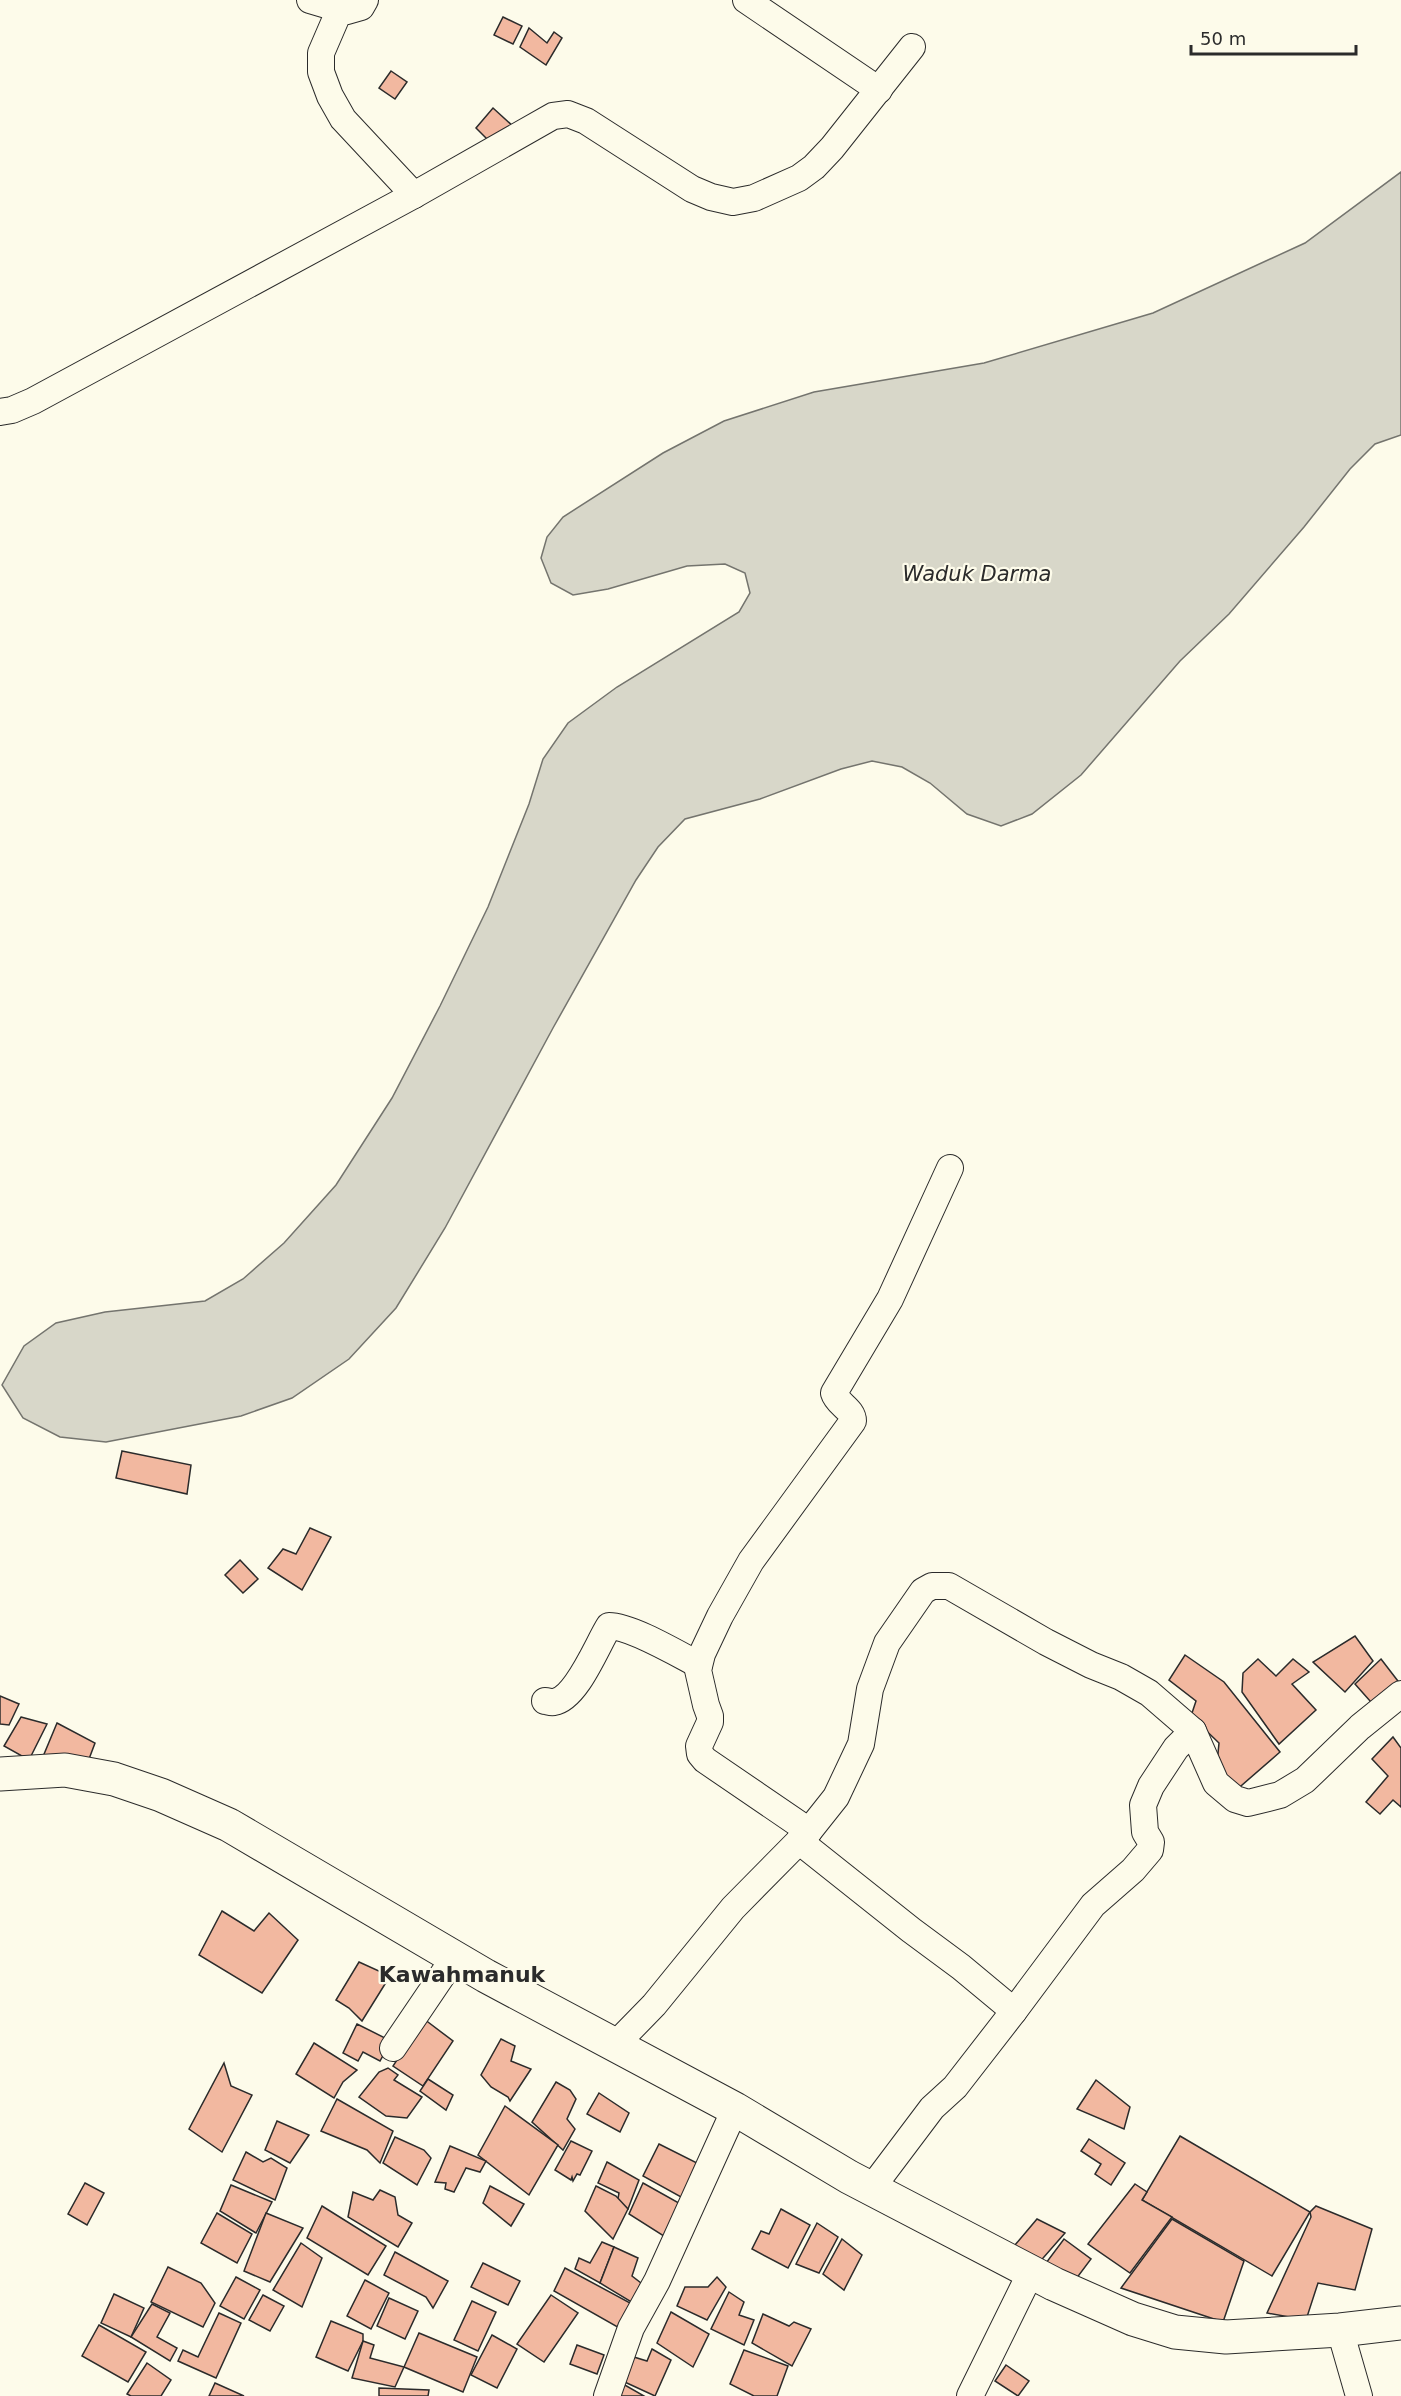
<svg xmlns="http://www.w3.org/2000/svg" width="1401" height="2396" font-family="'DejaVu Sans',sans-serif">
  <rect width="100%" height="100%" fill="#fdfbea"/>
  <path fill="#d8d7c9" stroke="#74746e" stroke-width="1.5" d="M 1401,172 L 1401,435 L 1375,444 L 1350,469 L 1304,527 L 1229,614 L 1180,661 L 1081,775 L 1032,814 L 1001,826 L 967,814 L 930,783 L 902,767 L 872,761 L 841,769 L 760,799 L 685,819 L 658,847 L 636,880 L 553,1028 L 445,1228 L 396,1308 L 349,1359 L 292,1398 L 241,1416 L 106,1442 L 60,1437 L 23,1418 L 2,1385 L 24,1346 L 56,1323 L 105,1312 L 205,1301 L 243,1279 L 284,1243 L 336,1185 L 392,1098 L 440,1006 L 488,907 L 529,804 L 543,759 L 568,723 L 617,687 L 739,612 L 750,593 L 745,573 L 725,564 L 687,566 L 608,589 L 573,595 L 551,583 L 541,558 L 547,537 L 563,517 L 663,453 L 724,421 L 814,392 L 984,363 L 1153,313 L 1305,243 Z"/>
  <g fill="#f2b8a0" stroke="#2b2b2b" stroke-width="1.5">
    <path d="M 503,17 L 522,26 L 513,44 L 494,35 Z"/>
    <path d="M 529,28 L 547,43 L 554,32 L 562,38 L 546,65 L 520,47 Z"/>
    <path d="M 391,71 L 407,82 L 395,99 L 379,88 Z"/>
    <path d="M 493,108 L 515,128 L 495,147 L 476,128 Z"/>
    <path d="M 122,1451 L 191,1465 L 187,1494 L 116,1478 Z"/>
    <path d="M 310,1528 L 331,1537 L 302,1590 L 268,1568 L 283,1549 L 296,1554 Z"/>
    <path d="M 240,1560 L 258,1579 L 243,1593 L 225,1575 Z"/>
    <path d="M 1355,1636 L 1373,1661 L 1345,1692 L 1313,1662 Z"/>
    <path d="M 1185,1655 L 1224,1682 L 1280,1752 L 1234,1792 L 1216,1774 L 1219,1743 L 1191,1716 L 1196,1701 L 1169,1680 Z"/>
    <path d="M 1258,1659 L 1276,1676 L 1293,1659 L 1309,1672 L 1292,1684 L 1316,1710 L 1279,1744 L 1242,1692 L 1243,1673 Z"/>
    <path d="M 1381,1659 L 1401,1685 L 1378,1710 L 1355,1684 Z"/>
    <path d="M 0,1696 L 19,1704 L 9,1725 L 0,1724 Z"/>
    <path d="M 21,1717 L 47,1724 L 29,1760 L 4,1746 Z"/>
    <path d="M 57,1723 L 95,1743 L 86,1767 L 42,1759 Z"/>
    <path d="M 1393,1737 L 1401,1748 L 1401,1807 L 1393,1800 L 1380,1814 L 1366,1802 L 1388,1776 L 1372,1759 Z"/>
    <path d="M 222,1911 L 254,1931 L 269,1913 L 298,1940 L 262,1993 L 199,1955 Z"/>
    <path d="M 359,1962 L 390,1976 L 362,2021 L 349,2008 L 336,2000 Z"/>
    <path d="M 424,2019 L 453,2041 L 423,2086 L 393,2066 Z"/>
    <path d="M 357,2024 L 391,2041 L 380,2061 L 363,2052 L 358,2061 L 343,2053 Z"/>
    <path d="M 501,2039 L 515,2046 L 511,2061 L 531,2069 L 510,2101 L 508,2097 L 491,2087 L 481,2075 Z"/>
    <path d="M 314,2043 L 357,2070 L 343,2082 L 334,2098 L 296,2074 Z"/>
    <path d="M 224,2063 L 231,2086 L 252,2095 L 222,2152 L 189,2129 Z"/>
    <path d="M 388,2068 L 398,2075 L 394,2080 L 422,2097 L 407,2118 L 386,2116 L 359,2097 L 379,2072 Z"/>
    <path d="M 428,2079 L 453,2095 L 446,2110 L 420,2091 Z"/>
    <path d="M 1096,2080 L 1130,2107 L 1124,2129 L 1077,2109 Z"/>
    <path d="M 556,2082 L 570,2090 L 576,2099 L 567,2119 L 575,2129 L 563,2150 L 532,2122 Z"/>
    <path d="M 599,2093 L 629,2113 L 620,2132 L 587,2114 Z"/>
    <path d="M 337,2099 L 393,2131 L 380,2163 L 367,2150 L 321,2131 Z"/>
    <path d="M 505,2106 L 558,2145 L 529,2195 L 478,2155 Z"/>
    <path d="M 277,2121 L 309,2135 L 290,2163 L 265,2150 Z"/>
    <path d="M 1180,2136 L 1310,2212 L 1272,2276 L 1142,2200 Z"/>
    <path d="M 395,2137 L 424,2150 L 431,2158 L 417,2185 L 383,2163 Z"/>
    <path d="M 1089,2139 L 1125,2163 L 1111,2185 L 1095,2174 L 1101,2164 L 1081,2151 Z"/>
    <path d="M 571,2141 L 592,2151 L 580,2175 L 577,2174 L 573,2181 L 572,2177 L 571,2180 L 555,2170 Z"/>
    <path d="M 659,2144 L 705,2167 L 690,2202 L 643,2176 Z"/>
    <path d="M 450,2146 L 486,2161 L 480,2172 L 466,2168 L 454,2192 L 445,2189 L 446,2183 L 435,2182 Z"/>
    <path d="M 246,2152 L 263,2162 L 271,2158 L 287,2168 L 275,2200 L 233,2180 Z"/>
    <path d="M 607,2162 L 639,2180 L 628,2209 L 617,2204 L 619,2193 L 598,2183 Z"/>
    <path d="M 85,2183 L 104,2193 L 87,2225 L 68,2214 Z"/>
    <path d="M 643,2183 L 686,2207 L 670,2240 L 629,2214 Z"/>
    <path d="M 1135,2184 L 1147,2192 L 1142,2200 L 1172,2217 L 1130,2273 L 1088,2244 Z"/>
    <path d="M 231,2185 L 272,2202 L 256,2233 L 220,2211 Z"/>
    <path d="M 490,2186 L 524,2204 L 511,2226 L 483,2203 Z"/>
    <path d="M 596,2186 L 616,2196 L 628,2209 L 613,2239 L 585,2211 Z"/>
    <path d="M 380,2190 L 395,2197 L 398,2215 L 412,2223 L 398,2247 L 348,2217 L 353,2192 L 373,2200 Z"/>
    <path d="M 322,2206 L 386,2246 L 368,2275 L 307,2238 Z"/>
    <path d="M 1316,2206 L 1372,2229 L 1355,2290 L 1318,2283 L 1306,2320 L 1267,2313 L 1311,2217 L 1310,2212 Z"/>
    <path d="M 781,2209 L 810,2225 L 788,2268 L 752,2249 L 761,2231 L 769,2234 Z"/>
    <path d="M 217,2213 L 252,2234 L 237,2263 L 201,2243 Z"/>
    <path d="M 266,2213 L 303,2228 L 270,2282 L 244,2271 Z"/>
    <path d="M 1037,2219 L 1065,2233 L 1037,2265 L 1015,2245 Z"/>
    <path d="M 1172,2219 L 1244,2261 L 1223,2322 L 1121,2288 Z"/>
    <path d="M 817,2223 L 838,2237 L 819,2273 L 796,2264 Z"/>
    <path d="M 842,2239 L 862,2255 L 844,2290 L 823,2274 Z"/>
    <path d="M 1064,2239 L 1091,2259 L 1073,2283 L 1046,2263 Z"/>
    <path d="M 602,2242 L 614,2247 L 600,2283 L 575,2269 L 579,2258 L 590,2263 Z"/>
    <path d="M 301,2243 L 322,2258 L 302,2307 L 273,2290 Z"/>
    <path d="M 614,2247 L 638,2258 L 632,2276 L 641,2283 L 633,2303 L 600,2283 Z"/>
    <path d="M 395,2252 L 448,2281 L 433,2308 L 426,2297 L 384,2275 Z"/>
    <path d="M 483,2263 L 520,2281 L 508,2305 L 471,2287 Z"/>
    <path d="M 168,2267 L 201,2283 L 215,2303 L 203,2327 L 151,2302 Z"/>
    <path d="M 565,2268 L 632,2304 L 621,2329 L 554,2291 Z"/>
    <path d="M 236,2277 L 260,2290 L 244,2319 L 220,2306 Z"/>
    <path d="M 717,2277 L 726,2287 L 707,2320 L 677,2306 L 685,2287 L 708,2287 Z"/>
    <path d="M 365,2280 L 389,2293 L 371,2329 L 347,2316 Z"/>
    <path d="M 729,2292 L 744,2302 L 739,2315 L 754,2320 L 744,2345 L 711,2329 Z"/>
    <path d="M 114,2294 L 144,2308 L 131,2337 L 101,2323 Z"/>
    <path d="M 263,2295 L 284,2306 L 270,2331 L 249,2320 Z"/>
    <path d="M 551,2295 L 578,2313 L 544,2362 L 517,2344 Z"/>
    <path d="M 389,2298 L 418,2311 L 405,2339 L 377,2326 Z"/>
    <path d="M 472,2301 L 496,2312 L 478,2351 L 454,2340 Z"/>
    <path d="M 152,2304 L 170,2313 L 157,2337 L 177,2348 L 170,2361 L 131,2337 Z"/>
    <path d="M 671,2312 L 709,2334 L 693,2367 L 657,2343 Z"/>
    <path d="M 219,2313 L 241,2323 L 216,2378 L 178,2361 L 183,2350 L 198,2357 Z"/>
    <path d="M 763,2314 L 789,2326 L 794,2322 L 811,2329 L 792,2366 L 752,2343 Z"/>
    <path d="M 331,2321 L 363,2334 L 363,2341 L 348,2371 L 316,2357 Z"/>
    <path d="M 99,2325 L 146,2352 L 128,2382 L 82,2356 Z"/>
    <path d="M 419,2333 L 477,2357 L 463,2392 L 404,2367 Z"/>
    <path d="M 492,2335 L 517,2349 L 497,2388 L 471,2375 Z"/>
    <path d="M 363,2341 L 374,2345 L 370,2358 L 404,2367 L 395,2387 L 352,2378 Z"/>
    <path d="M 577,2345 L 604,2355 L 597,2374 L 570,2364 Z"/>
    <path d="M 652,2349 L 671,2360 L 655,2396 L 616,2378 L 624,2354 L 647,2361 Z"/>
    <path d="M 744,2350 L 788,2366 L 777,2396 L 754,2396 L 730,2384 Z"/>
    <path d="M 147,2363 L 171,2380 L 161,2396 L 131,2396 L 127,2394 Z"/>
    <path d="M 1006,2365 L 1029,2381 L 1018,2396 L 995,2381 Z"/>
    <path d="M 616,2380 L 644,2396 L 611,2396 Z"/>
    <path d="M 215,2383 L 244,2396 L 209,2396 Z"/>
    <path d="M 379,2388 L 429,2390 L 428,2396 L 379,2396 Z"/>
  </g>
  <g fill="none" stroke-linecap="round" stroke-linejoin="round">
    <defs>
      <g id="minor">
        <path d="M 310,0 L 347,11 L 361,7 L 365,0"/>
        <path d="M 746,0 L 879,90"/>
        <path d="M 340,9 L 321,53 L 321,72 L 330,96 L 343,119 L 414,195"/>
        <path d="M 0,412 L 12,410 L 33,401 L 414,195 L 553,116 L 568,114 L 586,121 L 692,189 L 711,197 L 733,202 L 754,198 L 799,178 L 814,167 L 832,148 L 912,47"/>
        <path d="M 545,1701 C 548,1701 551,1703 554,1702 C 577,1698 597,1645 609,1626 C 631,1626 678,1654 699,1665"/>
        <path d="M 809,1831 L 705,1760 L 700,1754 L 699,1746 L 710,1722 L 710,1716 L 706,1705 L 698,1670 L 702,1654 L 720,1616 L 751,1561 L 853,1421 C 853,1409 837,1404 834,1393 L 890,1299 L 950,1168"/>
        <path d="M 799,1841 L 911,1930 L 961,1967 L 1014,2011 L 1093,1905 L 1133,1870 L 1150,1850 L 1151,1842 L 1145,1832 L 1143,1805 L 1151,1786 L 1176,1748 L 1193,1731 L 1216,1783 L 1235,1799 L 1248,1803 L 1280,1795 L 1305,1780 L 1360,1727 L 1401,1694"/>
        <path d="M 615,2045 L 654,2005 L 733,1908 L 809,1831 L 836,1797 L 861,1744 L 870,1689 L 887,1643 L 923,1591 L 932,1586 L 949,1586 L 1046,1642 L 1091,1665 L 1121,1677 L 1149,1693 L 1193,1731"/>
        <path d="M 393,2048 L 454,1958"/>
        <path d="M 871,2189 L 932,2108 L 955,2087 L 1014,2011"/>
        <path d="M 1340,2330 L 1359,2396"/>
        <path d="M 607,2396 L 631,2328 L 657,2281 L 735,2109"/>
        <path d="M 970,2396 L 1031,2272"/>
      </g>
      <path id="highway" d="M 0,1774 L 65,1770 L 114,1779 L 161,1795 L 229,1825 L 486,1976 L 735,2109 L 849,2177 L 1054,2284 L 1133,2319 L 1175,2332 L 1226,2337 L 1340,2330 L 1401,2323"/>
    </defs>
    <use href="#minor" stroke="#2b2b2b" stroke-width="28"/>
    <use href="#highway" stroke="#2b2b2b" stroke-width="35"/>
    <use href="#minor" stroke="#fdfbea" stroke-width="26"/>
    <use href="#highway" stroke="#fdfbea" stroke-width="33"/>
  </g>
  <g text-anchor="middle" stroke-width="4.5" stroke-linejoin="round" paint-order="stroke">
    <g font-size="21" font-style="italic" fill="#2b2b2b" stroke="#fdfbea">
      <text x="977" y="581">Waduk Darma</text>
    </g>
    <g font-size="22" font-weight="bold" fill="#2b2b2b" stroke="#fdfbea">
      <text x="462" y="1982">Kawahmanuk</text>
    </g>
  </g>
  <path d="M1191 45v9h165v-9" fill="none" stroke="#2b2b2b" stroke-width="3"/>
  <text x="1200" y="45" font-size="18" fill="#2b2b2b" stroke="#fdfbea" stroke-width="4.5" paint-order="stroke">50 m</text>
</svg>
